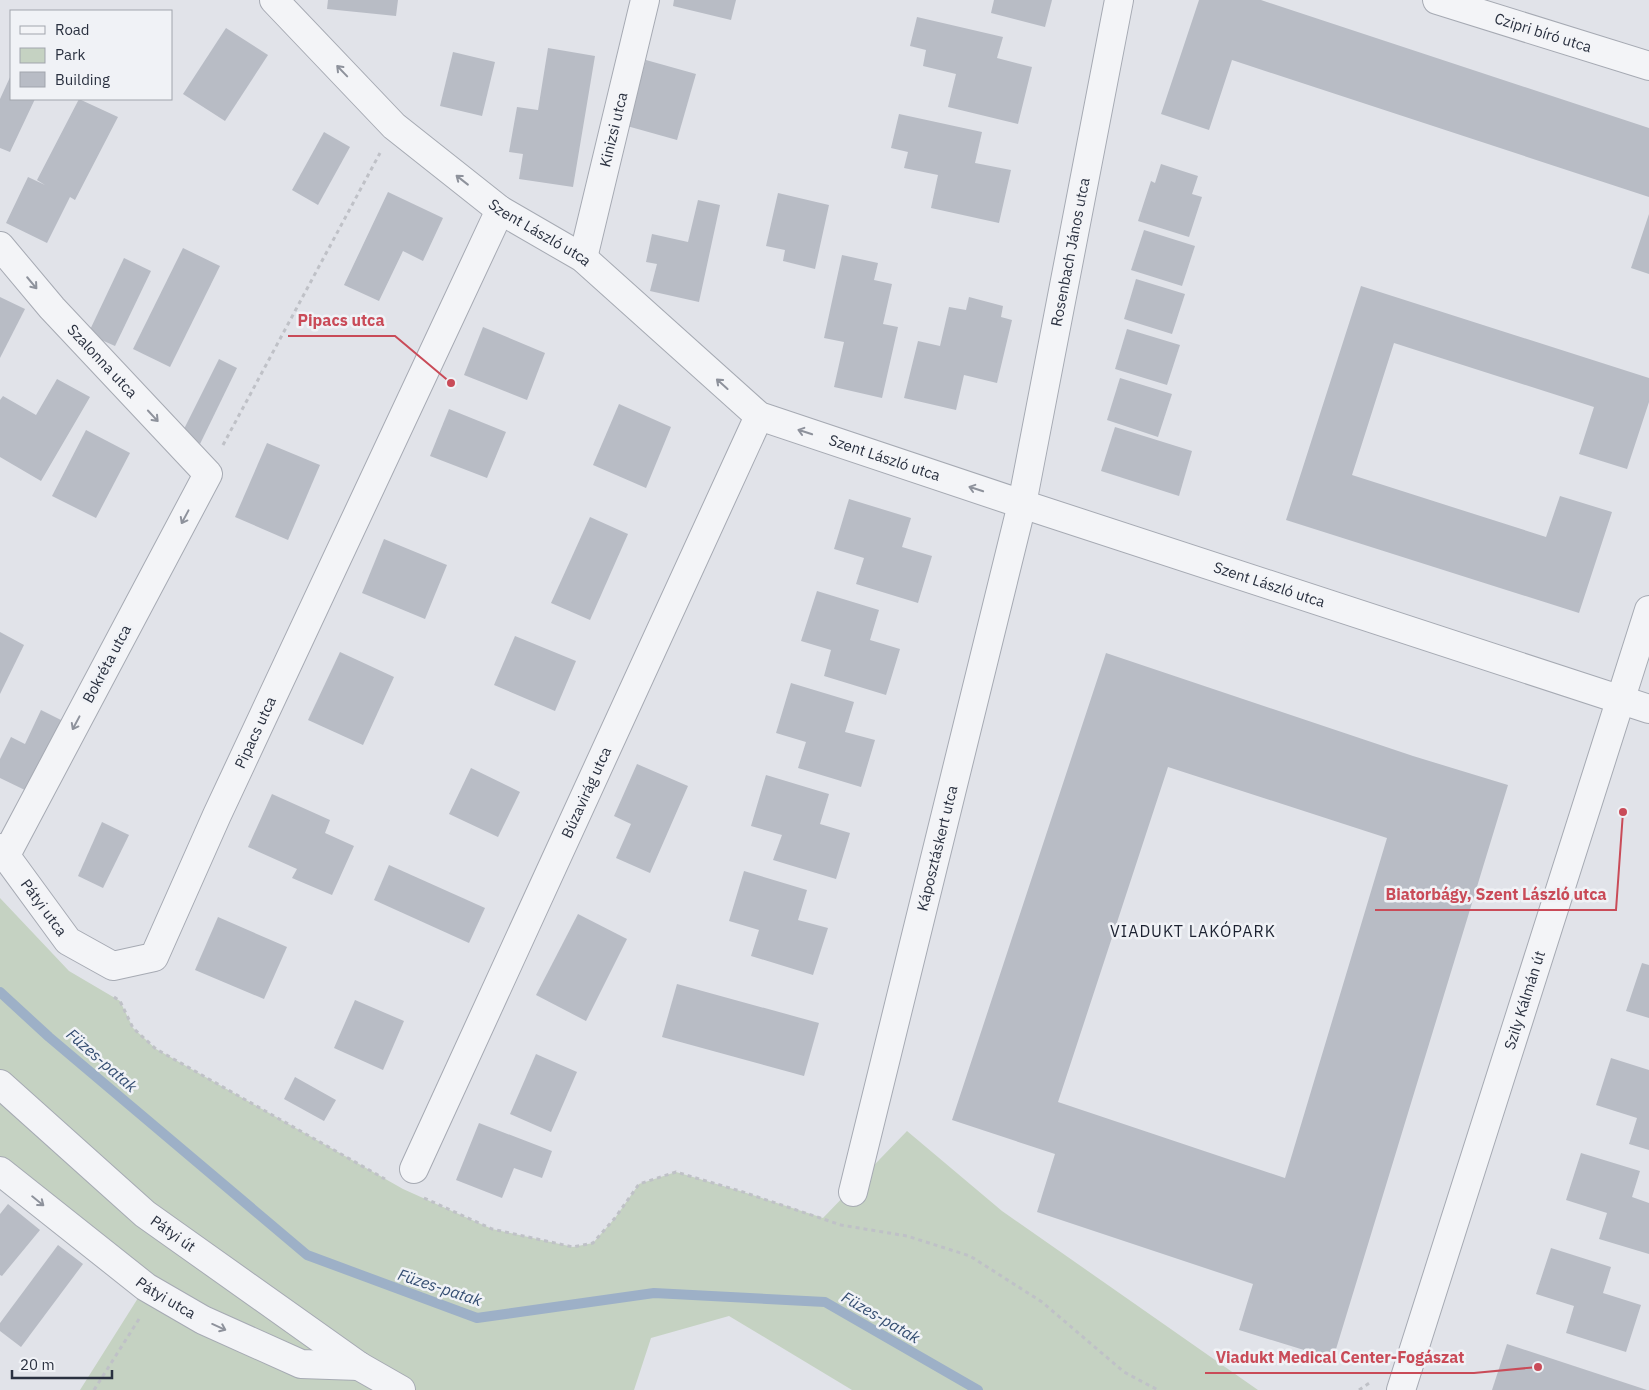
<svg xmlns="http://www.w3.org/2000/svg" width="1649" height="1390" font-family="'IBM Plex Sans',sans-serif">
  <rect width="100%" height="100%" fill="#e1e3e9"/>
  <path fill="#c5d2c2" d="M 0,898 L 69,971 L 120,1001 L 133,1028 L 156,1049 L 403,1189 L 492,1229 L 573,1247 L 593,1243 L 615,1218 L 639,1184 L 676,1172 L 740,1191 L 823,1218 L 907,1131 L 1002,1211 L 1258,1390 L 852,1390 L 729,1316 L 651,1338 L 634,1390 L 80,1390 L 145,1287 L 0,1171 Z"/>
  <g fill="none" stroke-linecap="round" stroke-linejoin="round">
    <path stroke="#9db0c7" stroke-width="10" d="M 0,992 L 49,1037 L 307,1255 L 477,1318 L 654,1293 L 825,1302 L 978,1390"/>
  </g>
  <g fill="#b8bcc5" fill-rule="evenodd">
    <path d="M 328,0 L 398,0 L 396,16 L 327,9 Z"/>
    <path d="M 674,0 L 736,0 L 731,20 L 673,6 Z"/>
    <path d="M 994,0 L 1052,0 L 1045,27 L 991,13 Z"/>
    <path d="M 1199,0 L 1261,0 L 1649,128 L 1649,197 L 1232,60 L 1209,130 L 1161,114 Z"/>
    <path d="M 917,17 L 1003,37 L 997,58 L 1032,67 L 1018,124 L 948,107 L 956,74 L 923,66 L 926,50 L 910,46 Z"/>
    <path d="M 226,28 L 268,55 L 225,121 L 183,94 Z"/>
    <path d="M 548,48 L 595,56 L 573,187 L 519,179 L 523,154 L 509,152 L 517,107 L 538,110 Z"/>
    <path d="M 453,52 L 495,62 L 482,116 L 440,106 Z"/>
    <path d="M 646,60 L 696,74 L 677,140 L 627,126 Z"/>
    <path d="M 11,75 L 11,99 L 35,99 L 10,152 L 0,148 L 0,99 Z"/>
    <path d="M 79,99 L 118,117 L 75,200 L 70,197 L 47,243 L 6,223 L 28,177 L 45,185 L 37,180 Z"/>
    <path d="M 899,114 L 982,132 L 975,163 L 1011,170 L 999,223 L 931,208 L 938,175 L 904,168 L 908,152 L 891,148 Z"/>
    <path d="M 324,132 L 350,147 L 318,205 L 292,190 Z"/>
    <path d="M 1161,164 L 1198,176 L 1192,194 L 1202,197 L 1189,237 L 1138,221 L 1151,181 L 1155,183 Z"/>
    <path d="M 388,192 L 443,218 L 423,261 L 403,251 L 379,301 L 344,285 Z"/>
    <path d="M 778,193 L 829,205 L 815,269 L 783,261 L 785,250 L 766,246 Z"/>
    <path d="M 698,200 L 720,205 L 699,302 L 650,291 L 657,264 L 646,262 L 652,234 L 688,242 Z"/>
    <path d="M 1649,214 L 1649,274 L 1631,268 Z"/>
    <path d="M 1144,230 L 1195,246 L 1182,286 L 1131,270 Z"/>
    <path d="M 183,248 L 220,266 L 170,367 L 133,349 Z"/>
    <path d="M 842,255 L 878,263 L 874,280 L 892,284 L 883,324 L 898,327 L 882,398 L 834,387 L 844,342 L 824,338 Z"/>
    <path d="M 124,258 L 151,271 L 115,346 L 88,334 Z"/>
    <path d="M 1136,279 L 1185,294 L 1172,334 L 1124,319 Z"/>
    <path d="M 1361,286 L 1649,378 L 1649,402 L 1627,469 L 1579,454 L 1594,407 L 1394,343 L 1352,475 L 1546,537 L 1560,496 L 1612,512 L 1579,613 L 1286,520 Z"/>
    <path d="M 0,297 L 25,309 L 0,358 Z"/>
    <path d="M 969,297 L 1003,306 L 1001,317 L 1012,320 L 997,383 L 964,375 L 956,410 L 904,398 L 918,341 L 940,346 L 949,307 L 966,310 Z"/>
    <path d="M 483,327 L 545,353 L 527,400 L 464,375 Z"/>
    <path d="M 1127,329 L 1180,345 L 1167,385 L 1115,369 Z"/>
    <path d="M 219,359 L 237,368 L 200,444 L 181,435 Z"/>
    <path d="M 1120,378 L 1172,394 L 1158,437 L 1107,420 Z"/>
    <path d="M 57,379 L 90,397 L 41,481 L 0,457 L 0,400 L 3,396 L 36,415 Z"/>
    <path d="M 619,404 L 671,427 L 646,488 L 593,465 Z"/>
    <path d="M 449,409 L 506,432 L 487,478 L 430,456 Z"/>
    <path d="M 1115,427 L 1192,451 L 1179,496 L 1101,471 Z"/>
    <path d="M 86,430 L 130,453 L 96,518 L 52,496 Z"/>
    <path d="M 267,443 L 320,465 L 288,540 L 235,517 Z"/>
    <path d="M 849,499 L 911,518 L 902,547 L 932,556 L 918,603 L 856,584 L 864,558 L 834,549 Z"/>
    <path d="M 590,517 L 628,534 L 590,620 L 551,603 Z"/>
    <path d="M 384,539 L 447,565 L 425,619 L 362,593 Z"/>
    <path d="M 817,591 L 879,610 L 870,640 L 900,649 L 886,695 L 824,676 L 831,650 L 801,641 Z"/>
    <path d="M 0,632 L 24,645 L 0,694 Z"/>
    <path d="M 515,636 L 576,661 L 555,711 L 494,685 Z"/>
    <path d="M 340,652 L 394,677 L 363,745 L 308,720 Z"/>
    <path d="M 1106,653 L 1413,756 L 1508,785 L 1333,1359 L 1239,1330 L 1253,1284 L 1037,1212 L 1055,1154 L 952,1120 ZM 1168,767 L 1387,838 L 1285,1178 L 1058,1102 Z"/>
    <path d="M 791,683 L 854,702 L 845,732 L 875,740 L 861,787 L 798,768 L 806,742 L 776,733 Z"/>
    <path d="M 41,710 L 63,721 L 29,792 L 0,778 L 0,759 L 11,737 L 25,744 Z"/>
    <path d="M 637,764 L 688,786 L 650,873 L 616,858 L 631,824 L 614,816 Z"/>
    <path d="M 471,768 L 520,792 L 498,837 L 449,814 Z"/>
    <path d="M 766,775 L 829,794 L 820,824 L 850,833 L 836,879 L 773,860 L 782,835 L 751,826 Z"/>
    <path d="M 272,794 L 330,820 L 325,833 L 354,846 L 332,895 L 292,878 L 297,869 L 248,847 Z"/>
    <path d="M 102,822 L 129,835 L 103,888 L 78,876 Z"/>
    <path d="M 389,865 L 485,908 L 469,943 L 374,900 Z"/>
    <path d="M 744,871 L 807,890 L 798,920 L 828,928 L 813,975 L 751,956 L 759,930 L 729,921 Z"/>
    <path d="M 578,914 L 627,939 L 586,1021 L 536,995 Z"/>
    <path d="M 218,917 L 287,947 L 264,999 L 195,970 Z"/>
    <path d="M 1642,963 L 1649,965 L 1649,1018 L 1626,1011 Z"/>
    <path d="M 677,984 L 819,1023 L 804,1076 L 662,1037 Z"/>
    <path d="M 355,1000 L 404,1021 L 383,1070 L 334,1048 Z"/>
    <path d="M 536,1054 L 577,1072 L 551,1132 L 510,1114 Z"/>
    <path d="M 1611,1058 L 1649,1070 L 1649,1150 L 1629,1144 L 1637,1118 L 1596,1105 Z"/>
    <path d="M 295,1077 L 336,1100 L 324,1121 L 284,1099 Z"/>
    <path d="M 479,1123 L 552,1151 L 542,1178 L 514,1168 L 502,1198 L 456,1180 Z"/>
    <path d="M 1581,1153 L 1640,1171 L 1632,1197 L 1649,1203 L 1649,1254 L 1599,1239 L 1607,1213 L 1566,1200 Z"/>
    <path d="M 8,1204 L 40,1230 L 2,1276 L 0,1275 L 0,1214 Z"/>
    <path d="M 58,1245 L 83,1264 L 21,1347 L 0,1331 L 0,1323 Z"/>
    <path d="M 1551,1248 L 1611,1267 L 1603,1293 L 1641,1305 L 1626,1352 L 1566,1333 L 1574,1306 L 1536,1294 Z"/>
    <path d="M 1507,1344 L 1647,1390 L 1492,1390 Z"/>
  </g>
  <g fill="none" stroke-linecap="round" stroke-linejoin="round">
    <defs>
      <g id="minor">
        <path id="s1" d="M 274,0 L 394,126 L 500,210 L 583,258 L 759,416 L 1022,504 L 1649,709"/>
        <path id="s2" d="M 1437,0 L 1649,66"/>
        <path id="s3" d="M 0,246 L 52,308 L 208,474 L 6,855"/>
        <path id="s4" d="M 583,258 L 645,0"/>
        <path id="s5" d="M 0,848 L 68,941 L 113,966 L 154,957 L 217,815 L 500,210"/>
        <path id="s6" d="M 0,1084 L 145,1214 L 359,1366 L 401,1390"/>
        <path id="s7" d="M 414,1169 L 759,416"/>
        <path id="s8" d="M 0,1171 L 146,1287 L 203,1320 L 301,1364 L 359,1366"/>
        <path id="s9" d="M 853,1192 L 1022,504 L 1119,0"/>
        <path id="s10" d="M 1401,1390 L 1649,610"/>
      </g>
    </defs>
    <use href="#minor" stroke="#a6aab3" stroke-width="30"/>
    <g stroke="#bfc1c7" stroke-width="3" stroke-dasharray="4 4" stroke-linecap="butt">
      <path d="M 223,445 L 380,153"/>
      <path d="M 114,997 L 120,1001 L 133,1028 L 156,1049 L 385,1179"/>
      <path d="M 424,1198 L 492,1229 L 573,1247 L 593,1243 L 615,1218 L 639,1184 L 676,1172 L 740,1191 L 841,1225 L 907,1236 L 970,1256 L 1042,1302 L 1124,1372 L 1158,1390"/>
      <path d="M 94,1390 L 139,1319"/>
      <path d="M 1359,1390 L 1371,1382"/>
    </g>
    <use href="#minor" stroke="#f3f4f7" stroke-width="28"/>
  </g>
  <defs><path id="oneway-shaft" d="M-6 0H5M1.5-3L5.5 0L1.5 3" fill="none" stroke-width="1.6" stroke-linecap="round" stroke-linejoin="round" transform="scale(1.25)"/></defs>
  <g stroke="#8e929c">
    <use href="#oneway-shaft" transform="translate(342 71) rotate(-134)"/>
    <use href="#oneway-shaft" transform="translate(462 180) rotate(-142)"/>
    <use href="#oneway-shaft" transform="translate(32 283) rotate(50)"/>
    <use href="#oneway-shaft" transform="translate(722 384) rotate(-138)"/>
    <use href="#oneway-shaft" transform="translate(153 416) rotate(47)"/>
    <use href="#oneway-shaft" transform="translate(805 432) rotate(-162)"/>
    <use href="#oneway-shaft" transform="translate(976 489) rotate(-162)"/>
    <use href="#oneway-shaft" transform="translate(185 517) rotate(118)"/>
    <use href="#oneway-shaft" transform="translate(76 723) rotate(118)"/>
    <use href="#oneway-shaft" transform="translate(38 1201) rotate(39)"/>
    <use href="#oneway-shaft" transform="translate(219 1327) rotate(24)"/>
  </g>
  <g text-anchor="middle" stroke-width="5" stroke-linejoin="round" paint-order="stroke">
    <g font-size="15" fill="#2a3140" stroke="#f0f2f6">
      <text dy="5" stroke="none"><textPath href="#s2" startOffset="111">Czipri bíró utca</textPath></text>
      <text dy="5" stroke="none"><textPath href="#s4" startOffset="132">Kinizsi utca</textPath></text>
      <text dy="5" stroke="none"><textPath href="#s1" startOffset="355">Szent László utca</textPath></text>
      <text dy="5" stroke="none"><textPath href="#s9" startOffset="965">Rosenbach János utca</textPath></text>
      <text dy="5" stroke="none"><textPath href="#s3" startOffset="154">Szalonna utca</textPath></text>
      <text dy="5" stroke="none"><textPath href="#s1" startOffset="774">Szent László utca</textPath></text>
      <text dy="5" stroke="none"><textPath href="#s1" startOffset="1179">Szent László utca</textPath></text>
      <text transform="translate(107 664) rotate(-62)" y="5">Bokréta utca</text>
      <text dy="5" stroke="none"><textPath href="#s5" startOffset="455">Pipacs utca</textPath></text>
      <text dy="5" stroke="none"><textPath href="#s7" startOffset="414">Búzavirág utca</textPath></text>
      <text dy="5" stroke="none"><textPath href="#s9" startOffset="354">Káposztáskert utca</textPath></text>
      <text dy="5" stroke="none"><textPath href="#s5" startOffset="74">Pátyi utca</textPath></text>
      <text dy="5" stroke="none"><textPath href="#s10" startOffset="409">Szily Kálmán út</textPath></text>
      <text dy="5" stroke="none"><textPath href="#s6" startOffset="229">Pátyi út</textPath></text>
      <text dy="5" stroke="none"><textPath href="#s8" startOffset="209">Pátyi utca</textPath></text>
    </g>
    <g font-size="16" letter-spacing="1" fill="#1c2231" stroke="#f0f2f6">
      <text x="1193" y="937">VIADUKT LAKÓPARK</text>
    </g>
    <g font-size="16" font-style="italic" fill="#354e72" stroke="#f0f2f6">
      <text transform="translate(102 1060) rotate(41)" y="6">Füzes-patak</text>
      <text transform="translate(440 1287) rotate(18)" y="6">Füzes-patak</text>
      <text transform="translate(881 1317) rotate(30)" y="6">Füzes-patak</text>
    </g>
  </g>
  <path fill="none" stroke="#c94b58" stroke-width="2" d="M451 383L395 336H288M1623 812L1616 910H1375M1538 1367L1474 1373H1205"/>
  <g fill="#c94b58" stroke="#f0f2f6" stroke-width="2">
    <circle cx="451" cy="383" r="5"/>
    <circle cx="1623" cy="812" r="5"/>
    <circle cx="1538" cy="1367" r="5"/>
  </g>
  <g font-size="16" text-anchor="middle" font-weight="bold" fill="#c94b58" stroke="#f0f2f6" stroke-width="5" stroke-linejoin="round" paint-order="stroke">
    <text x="341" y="326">Pipacs utca</text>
    <text x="1496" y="900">Biatorbágy, Szent László utca</text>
    <text x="1340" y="1363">Viadukt Medical Center-Fogászat</text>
  </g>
  <rect x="10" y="10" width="162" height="90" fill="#f0f2f6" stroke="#a1a5ad"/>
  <rect x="20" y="26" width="25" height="8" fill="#f3f4f7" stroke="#a1a5ad"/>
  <text x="55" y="35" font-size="15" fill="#2a3140">Road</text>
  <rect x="20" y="48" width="25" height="15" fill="#c5d2c2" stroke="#a1a5ad"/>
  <text x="55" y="60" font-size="15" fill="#2a3140">Park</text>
  <rect x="20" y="72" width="25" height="15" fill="#b8bcc5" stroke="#a1a5ad"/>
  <text x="55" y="85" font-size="15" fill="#2a3140">Building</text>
  <path d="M12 1370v8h100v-8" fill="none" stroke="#2a3140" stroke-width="2.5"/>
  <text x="20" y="1370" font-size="15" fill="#2a3140" stroke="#f0f2f6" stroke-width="4" paint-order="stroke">20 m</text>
</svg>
